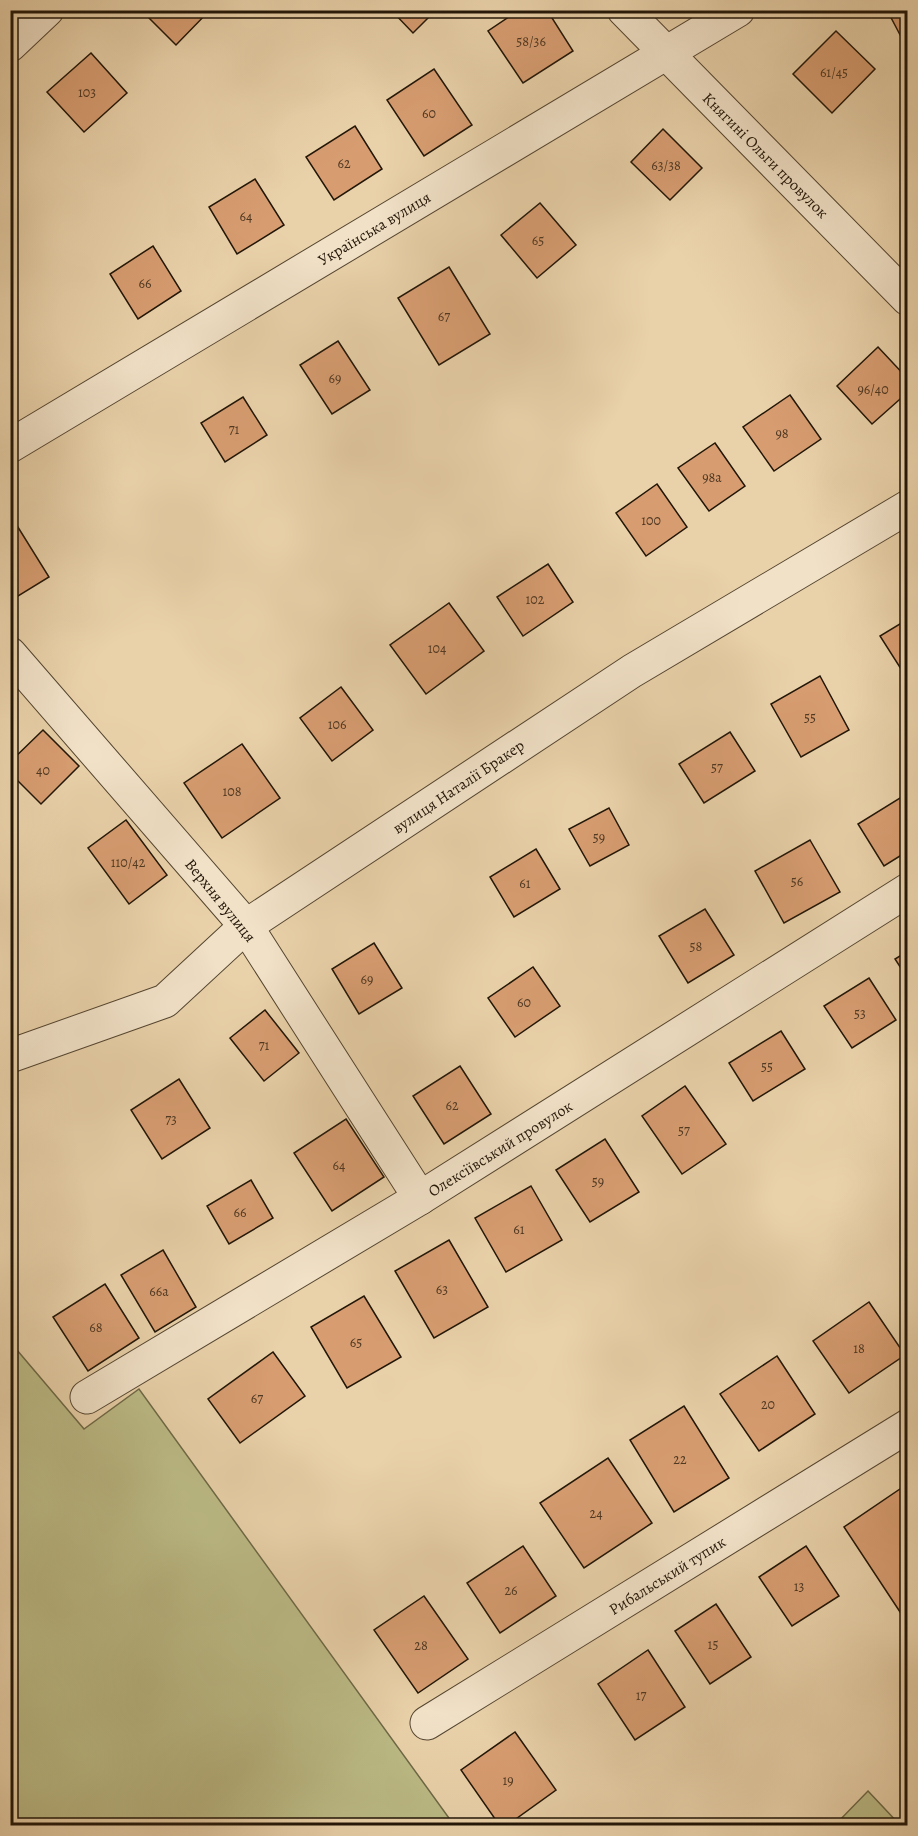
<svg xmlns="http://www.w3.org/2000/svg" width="918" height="1836" font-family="Alegreya,serif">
  <rect width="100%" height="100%" fill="#e9d1a9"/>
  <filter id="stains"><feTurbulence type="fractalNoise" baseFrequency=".00333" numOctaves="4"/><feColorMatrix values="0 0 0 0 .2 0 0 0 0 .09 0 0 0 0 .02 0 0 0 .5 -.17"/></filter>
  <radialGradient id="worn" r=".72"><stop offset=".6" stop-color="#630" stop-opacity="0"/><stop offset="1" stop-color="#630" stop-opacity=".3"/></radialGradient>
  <g fill="#bbba85" stroke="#6e6846" stroke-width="1.5">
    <path d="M 11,1343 L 84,1429 L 139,1389 L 454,1825 L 11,1825 Z"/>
    <path d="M 868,1791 L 900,1825 L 835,1825 Z"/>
  </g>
  <g fill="#d79d71" stroke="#221608" stroke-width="1.5">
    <path d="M 141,10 L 210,10 L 176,45 Z"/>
    <path d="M 391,10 L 436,10 L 413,33 Z"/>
    <path d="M 519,10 L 547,10 L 573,51 L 523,83 L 488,31 Z"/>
    <path d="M 887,10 L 908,10 L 908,50 Z"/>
    <path d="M 836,31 L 875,69 L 832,113 L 793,74 Z"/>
    <path d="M 91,53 L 127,93 L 84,132 L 47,92 Z"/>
    <path d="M 434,69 L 472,125 L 424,156 L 387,100 Z"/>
    <path d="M 355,126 L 382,169 L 334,200 L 306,157 Z"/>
    <path d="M 663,129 L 702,168 L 670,200 L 631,162 Z"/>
    <path d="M 255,179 L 284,225 L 237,254 L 209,207 Z"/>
    <path d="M 540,203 L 576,245 L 537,278 L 501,235 Z"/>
    <path d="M 153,246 L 181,291 L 138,319 L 110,274 Z"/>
    <path d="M 449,267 L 490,334 L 439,365 L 398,298 Z"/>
    <path d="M 338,341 L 370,390 L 332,414 L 300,365 Z"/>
    <path d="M 878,347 L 908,379 L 908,392 L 872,424 L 837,386 Z"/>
    <path d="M 790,395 L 821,439 L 774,471 L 743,427 Z"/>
    <path d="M 243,397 L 267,435 L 225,462 L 201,423 Z"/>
    <path d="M 715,443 L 745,486 L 709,511 L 678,468 Z"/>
    <path d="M 657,484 L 687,527 L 646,556 L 616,513 Z"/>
    <path d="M 16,524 L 49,577 L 10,601 L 10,528 Z"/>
    <path d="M 548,564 L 573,602 L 523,636 L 497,597 Z"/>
    <path d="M 449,603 L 484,651 L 426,694 L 390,645 Z"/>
    <path d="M 908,619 L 908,680 L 880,636 Z"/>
    <path d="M 820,676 L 849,730 L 801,757 L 771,704 Z"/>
    <path d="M 341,687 L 373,730 L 332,761 L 300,718 Z"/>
    <path d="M 43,730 L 79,766 L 41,804 L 10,773 L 10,762 Z"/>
    <path d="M 730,732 L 755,771 L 704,803 L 679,764 Z"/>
    <path d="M 242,744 L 280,798 L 222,838 L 184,783 Z"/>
    <path d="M 908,793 L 908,851 L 884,866 L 858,824 Z"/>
    <path d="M 609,808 L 629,845 L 590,866 L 569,829 Z"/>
    <path d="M 126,820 L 167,875 L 129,904 L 88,848 Z"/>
    <path d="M 810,840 L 840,892 L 784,923 L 755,871 Z"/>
    <path d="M 536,849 L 560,889 L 514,917 L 490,877 Z"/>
    <path d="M 705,909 L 734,955 L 688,983 L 659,936 Z"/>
    <path d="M 374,943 L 402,988 L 359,1014 L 332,969 Z"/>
    <path d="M 908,951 L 908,979 L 895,959 Z"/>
    <path d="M 533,967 L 560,1006 L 515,1037 L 488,998 Z"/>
    <path d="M 869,978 L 896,1020 L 852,1048 L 824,1006 Z"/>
    <path d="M 265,1010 L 299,1053 L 264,1081 L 230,1038 Z"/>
    <path d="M 781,1031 L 805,1069 L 753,1101 L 729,1063 Z"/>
    <path d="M 460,1066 L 491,1114 L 444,1144 L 413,1096 Z"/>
    <path d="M 179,1079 L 210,1128 L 162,1159 L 131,1110 Z"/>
    <path d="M 685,1086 L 726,1144 L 682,1174 L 642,1116 Z"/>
    <path d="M 346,1119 L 384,1177 L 332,1211 L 294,1153 Z"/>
    <path d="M 605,1139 L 639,1192 L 590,1222 L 556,1170 Z"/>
    <path d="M 251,1180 L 273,1218 L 229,1244 L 207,1206 Z"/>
    <path d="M 531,1186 L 562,1240 L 506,1272 L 475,1218 Z"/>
    <path d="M 449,1240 L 488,1307 L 434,1338 L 395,1271 Z"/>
    <path d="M 163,1250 L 196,1307 L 155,1332 L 121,1275 Z"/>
    <path d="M 105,1284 L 139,1338 L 88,1371 L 53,1317 Z"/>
    <path d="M 364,1296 L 401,1357 L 347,1388 L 311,1327 Z"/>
    <path d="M 869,1302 L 905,1355 L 849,1393 L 813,1341 Z"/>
    <path d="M 273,1352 L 305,1396 L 240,1443 L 208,1399 Z"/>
    <path d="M 777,1356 L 815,1414 L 759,1451 L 720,1394 Z"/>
    <path d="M 684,1406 L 729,1478 L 674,1512 L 630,1440 Z"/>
    <path d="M 608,1458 L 652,1523 L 584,1568 L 540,1503 Z"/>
    <path d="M 900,1489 L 908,1500 L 906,1621 L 844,1527 Z"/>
    <path d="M 523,1546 L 556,1596 L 500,1633 L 467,1583 Z"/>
    <path d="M 806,1546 L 839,1596 L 792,1626 L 759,1577 Z"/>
    <path d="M 424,1596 L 468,1659 L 418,1693 L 374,1630 Z"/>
    <path d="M 716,1604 L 751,1657 L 710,1684 L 675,1631 Z"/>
    <path d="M 648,1650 L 685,1707 L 635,1740 L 598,1684 Z"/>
    <path d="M 515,1732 L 556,1790 L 506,1826 L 500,1826 L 461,1770 Z"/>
  </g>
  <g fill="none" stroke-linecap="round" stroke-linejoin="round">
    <defs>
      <g id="street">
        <path d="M 624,10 L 908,299"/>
        <path d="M 10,45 L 47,10"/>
        <path d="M 10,446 L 738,10"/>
        <path d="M 10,654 L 246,926 L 420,1198"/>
        <path d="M 10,1056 L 165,1001 L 246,926 L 632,671 L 908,507"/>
        <path d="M 87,1397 L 420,1198 L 908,890"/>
        <path d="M 427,1723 L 908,1426"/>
      </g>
    </defs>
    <use href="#street" stroke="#544530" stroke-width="35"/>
    <use href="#street" stroke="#f1e1c7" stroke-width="33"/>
  </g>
  <g text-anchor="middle" stroke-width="4.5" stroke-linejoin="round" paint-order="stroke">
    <g font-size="14" fill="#4f3822">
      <text x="531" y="46">58/36</text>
      <text x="834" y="77">61/45</text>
      <text x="87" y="97">103</text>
      <text x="429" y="118">60</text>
      <text x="344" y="168">62</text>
      <text x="666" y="170">63/38</text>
      <text x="246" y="221">64</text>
      <text x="538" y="245">65</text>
      <text x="145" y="288">66</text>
      <text x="444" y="321">67</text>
      <text x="335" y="383">69</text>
      <text x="873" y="394">96/40</text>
      <text x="234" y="434">71</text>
      <text x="782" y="438">98</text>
      <text x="712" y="482">98а</text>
      <text x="651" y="525">100</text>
      <text x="535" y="604">102</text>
      <text x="437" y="653">104</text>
      <text x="810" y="722">55</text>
      <text x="337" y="729">106</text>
      <text x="717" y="772">57</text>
      <text x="43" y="775">40</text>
      <text x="232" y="796">108</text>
      <text x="599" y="842">59</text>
      <text x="128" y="867">110/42</text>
      <text x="797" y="886">56</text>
      <text x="525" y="888">61</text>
      <text x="696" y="951">58</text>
      <text x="367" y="984">69</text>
      <text x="524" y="1007">60</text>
      <text x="860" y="1018">53</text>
      <text x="264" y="1050">71</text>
      <text x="767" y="1071">55</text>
      <text x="452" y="1110">62</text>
      <text x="171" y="1124">73</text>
      <text x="684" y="1135">57</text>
      <text x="339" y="1170">64</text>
      <text x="598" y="1186">59</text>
      <text x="240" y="1217">66</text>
      <text x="519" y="1234">61</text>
      <text x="442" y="1294">63</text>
      <text x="159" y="1296">66а</text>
      <text x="96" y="1332">68</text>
      <text x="356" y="1347">65</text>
      <text x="859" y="1353">18</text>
      <text x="257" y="1403">67</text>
      <text x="768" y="1409">20</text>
      <text x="680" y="1464">22</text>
      <text x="596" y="1518">24</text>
      <text x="799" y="1591">13</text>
      <text x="511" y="1595">26</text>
      <text x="713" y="1649">15</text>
      <text x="421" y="1650">28</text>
      <text x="641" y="1700">17</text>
      <text x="508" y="1785">19</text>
    </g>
    <g font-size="16" fill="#221608" stroke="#f1e1c7">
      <text transform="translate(766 155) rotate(45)" y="6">Княгині Ольги провулок</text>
      <text transform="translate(374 228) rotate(-31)" y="6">Українська вулиця</text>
      <text transform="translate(458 786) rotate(-34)" y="6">вулиця Наталії Бракер</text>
      <text transform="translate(221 900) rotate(51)" y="6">Верхня вулиця</text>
      <text transform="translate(500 1148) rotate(-32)" y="6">Олексіївський провулок</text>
      <text transform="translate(667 1575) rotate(-32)" y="6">Рибальський тупик</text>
    </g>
  </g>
  <rect width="918" height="1836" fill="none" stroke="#e9d1a9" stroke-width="36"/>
  <rect x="12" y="12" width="894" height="1812" fill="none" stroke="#221608" stroke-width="3"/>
  <rect x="18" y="18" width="882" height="1800" fill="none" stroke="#221608" stroke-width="1.5"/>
  <rect width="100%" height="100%" filter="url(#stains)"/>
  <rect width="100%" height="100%" fill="url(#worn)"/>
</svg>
